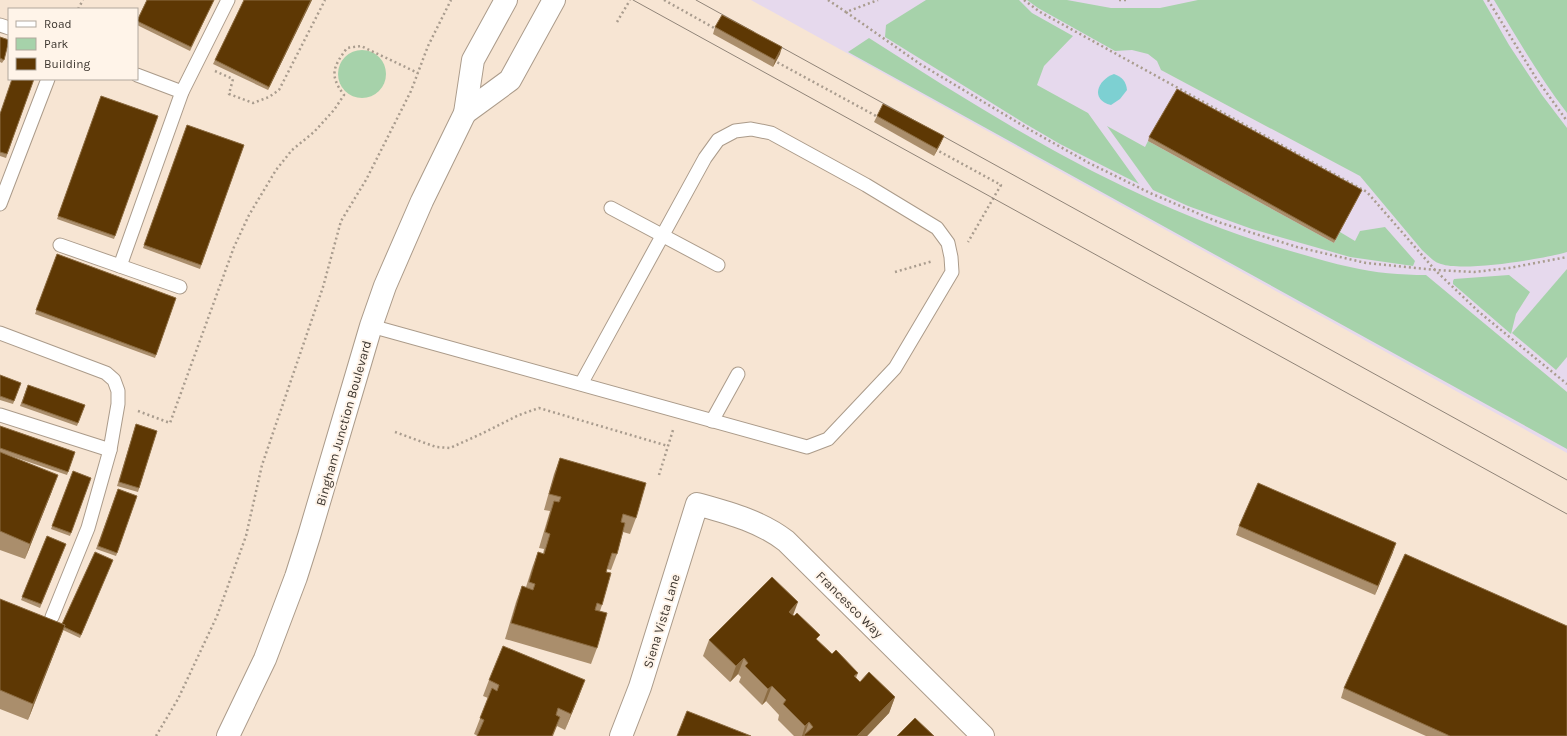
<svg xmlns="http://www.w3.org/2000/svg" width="1567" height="736" font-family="Karla,sans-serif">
  <rect width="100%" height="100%" fill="#f7e5d3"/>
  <path fill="#e6d9ed" d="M 751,0 L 1567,0 L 1567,453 L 1404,362 Z"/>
  <g fill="#a6d2aa">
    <path d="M 926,0 L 1019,0 L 1032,13 L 1073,36 L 1044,66 L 1037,85 L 1088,113 L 1139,184 L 1060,144 L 1024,123 L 885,37 L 886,25 Z"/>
    <path d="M 1027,0 L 1067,0 L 1111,8 L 1160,8 L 1198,0 L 1483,0 L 1509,45 L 1542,95 L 1567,128 L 1567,252 C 1543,259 1464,272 1441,264 C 1433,262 1428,255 1422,250 L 1360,176 L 1161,70 L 1157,61 L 1148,54 L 1132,50 L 1115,51 L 1038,8 Z"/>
    <path d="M 1494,0 L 1567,0 L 1567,113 C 1540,78 1517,38 1494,0 Z"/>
    <path d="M 869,38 C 1003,124 1139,209 1294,252 C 1312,257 1331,263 1350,267 C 1375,273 1401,275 1426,275 L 1567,392 L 1567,449 L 848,52 Z"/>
    <circle cx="362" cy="74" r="24"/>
    <path d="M 1107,126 L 1145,147 L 1148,141 L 1334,243 L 1340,232 L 1355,241 L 1360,231 L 1385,227 L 1415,261 L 1413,266 L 1350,257 L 1252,229 L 1188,206 L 1153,190 Z"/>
    <path d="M 1567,269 L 1567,357 L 1556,370 L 1512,333 Z"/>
    <path d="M 1509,275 L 1530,292 L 1516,314 L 1511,334 L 1453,284 L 1453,281 L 1454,279 Z"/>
  </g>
  <path fill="#7dd0d2" d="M 1114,74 C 1122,77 1126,81 1127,90 L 1120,99 L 1111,105 C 1090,100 1097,80 1114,74 Z"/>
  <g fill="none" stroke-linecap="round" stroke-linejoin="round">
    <defs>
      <g id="service">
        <path d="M 0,25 L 9,28"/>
        <path d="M 137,75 L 182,92"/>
        <path d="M 0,204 L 48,79"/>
        <path d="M 611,208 L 718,265"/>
        <path d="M 60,245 L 120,266 L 182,92 L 228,0"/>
        <path d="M 120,266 L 180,287"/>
        <path d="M 371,326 L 807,447 L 828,439 L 895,368 L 952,272 L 951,257 L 948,243 L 937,228 L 866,185 L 771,133 L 751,129 L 735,131 L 718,140 L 705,158 L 581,384"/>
        <path d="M 0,333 L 106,373 L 114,380 L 118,391 L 118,404 L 110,450 L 88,528 L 52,617"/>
        <path d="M 0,415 L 110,450"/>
        <path d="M 712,421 L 738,374"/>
      </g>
      <path id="minor" d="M 621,736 L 640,687 L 697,504 C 729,513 760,521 786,541 L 983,736"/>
      <g id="secondary">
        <path d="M 465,113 L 510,80 L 554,0"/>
        <path d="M 228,736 L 265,659 L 296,577 L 309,536 L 371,326 L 385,286 L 422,201 L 465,113 L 473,60 L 506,0"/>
      </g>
    </defs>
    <use href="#service" stroke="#ab9b8a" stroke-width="15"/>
    <use href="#minor" stroke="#ab9b8a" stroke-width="24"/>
    <use href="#secondary" stroke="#ab9b8a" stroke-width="24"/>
    <g stroke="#a99c8e" stroke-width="2.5" stroke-dasharray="2 3" stroke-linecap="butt">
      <path d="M 664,0 L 716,29"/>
      <path d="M 828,0 L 846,12 L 878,0"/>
      <path d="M 1024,0 L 1040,12 L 1367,192 L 1435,270 L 1479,312 L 1567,384"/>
      <path d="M 1119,0 L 1126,0"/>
      <path d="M 1488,0 L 1536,78 L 1567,121"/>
      <path d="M 78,9 L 83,0"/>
      <path d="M 846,12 L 920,64 L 1032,131 L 1089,163 L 1150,193 L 1218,222 L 1297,247 L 1366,263 L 1435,270 L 1474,272 L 1509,268 L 1567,257"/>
      <path d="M 617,22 L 630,0"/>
      <path d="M 773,60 L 878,117"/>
      <path d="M 215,71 L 233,79 L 229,94 L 253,103 L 269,97 L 279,90 L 325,0"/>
      <path d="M 935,149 L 1001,185 L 968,242"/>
      <path d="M 895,272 L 933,261"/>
      <path d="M 138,411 L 170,423 L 234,247 L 249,215 L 276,170 L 292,150 L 314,132 L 334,110 L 344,95 C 329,75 333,67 347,48 L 361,46 L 418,73"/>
      <path d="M 395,432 L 436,447 L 450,448 L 481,434 L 519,415 L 539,408 L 668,446"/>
      <path d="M 659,475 L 673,430"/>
      <path d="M 156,736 L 178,699 L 217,616 L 246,536 L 262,465 L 323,287 L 341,221 L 366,180 L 411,91 L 428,46 L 451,0"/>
    </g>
    <use href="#service" stroke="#fff" stroke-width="13"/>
    <use href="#minor" stroke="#fff" stroke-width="22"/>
    <use href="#secondary" stroke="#fff" stroke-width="22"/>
    <g stroke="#908478" stroke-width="1">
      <path d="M 633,0 L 1567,514"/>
      <path d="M 696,0 L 754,32"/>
      <path d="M 772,42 L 1567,480"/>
    </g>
  </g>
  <g fill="#aa8e6c">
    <path d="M 147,0 L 214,0 L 190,51 L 137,25 L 137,20 Z"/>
    <path d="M 244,0 L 312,0 L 268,90 L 213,64 Z"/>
    <path d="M 715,27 L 780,54 L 773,67 L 713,34 Z"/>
    <path d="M 0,37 L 4,60 L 2,63 L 0,62 Z"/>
    <path d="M 34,79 L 6,158 L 0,156 L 0,114 Z"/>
    <path d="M 101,96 L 158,116 L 114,239 L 57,219 Z"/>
    <path d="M 877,116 L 941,143 L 934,156 L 874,122 Z"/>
    <path d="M 187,125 L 244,145 L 200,269 L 143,248 Z"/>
    <path d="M 1149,137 L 1362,190 L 1334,243 L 1148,141 Z"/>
    <path d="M 57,254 L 176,298 L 155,358 L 35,314 Z"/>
    <path d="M 0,375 L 21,383 L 13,404 L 0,400 Z"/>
    <path d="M 28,385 L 85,405 L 77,426 L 20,406 Z"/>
    <path d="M 136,424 L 157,431 L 138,492 L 117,486 Z"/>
    <path d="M 0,426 L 75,452 L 67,475 L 2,453 L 52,491 L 25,559 L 0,550 Z"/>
    <path d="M 560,458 L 636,518 L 630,534 L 623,532 L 617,554 L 611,570 L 607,569 L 602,605 L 600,611 L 597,648 L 591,664 L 505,639 L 516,602 L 522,586 L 526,587 L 532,568 L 538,552 L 543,554 L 544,549 L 539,548 L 550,511 L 544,510 L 554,474 Z"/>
    <path d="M 73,471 L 91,478 L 70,536 L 51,529 Z"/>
    <path d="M 118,489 L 137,496 L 116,556 L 96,549 Z"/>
    <path d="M 1239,526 L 1393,552 L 1375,595 L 1236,535 Z"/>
    <path d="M 47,536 L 66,544 L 40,608 L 21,600 Z"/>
    <path d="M 113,560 L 80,638 L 63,630 L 28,720 L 0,709 L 0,599 L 62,624 Z"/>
    <path d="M 793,616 L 832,654 L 858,673 L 856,678 L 860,682 L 895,697 L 889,713 L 867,736 L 794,736 L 778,720 L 779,715 L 766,701 L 762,705 L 739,682 L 741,677 L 738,674 L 730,682 L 703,656 L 709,640 Z"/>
    <path d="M 489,680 L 579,696 L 565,730 L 557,726 L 553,736 L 478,736 L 474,734 L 488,698 L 483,696 Z"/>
    <path d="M 1344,688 L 1567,736 L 1426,736 L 1341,698 Z"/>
  </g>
  <g fill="#8c6c42">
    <path d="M 311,0 L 312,0 L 268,90 L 269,87 Z"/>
    <path d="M 782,47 L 780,54 L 773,67 L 775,60 Z"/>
    <path d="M 944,136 L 941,143 L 934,156 L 937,149 Z"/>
    <path d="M 58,475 L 52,491 L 25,559 L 30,544 Z"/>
    <path d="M 1396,543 L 1393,552 L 1375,595 L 1378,586 Z"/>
    <path d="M 798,602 L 792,618 L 789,612 Z"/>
    <path d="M 65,625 L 59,641 L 28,720 L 33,704 Z"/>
    <path d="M 744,658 L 738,674 L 730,682 L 736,666 Z"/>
    <path d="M 585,680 L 579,696 L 565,730 L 571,714 Z"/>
    <path d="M 772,686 L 766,701 L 762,705 L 768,689 Z"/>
    <path d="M 895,697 L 889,713 L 867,736 L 857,736 Z"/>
    <path d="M 809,722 L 804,736 L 802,736 L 805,726 Z"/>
  </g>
  <g fill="#5e3804" stroke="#8c6c42">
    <path d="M 147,0 L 214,0 L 191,47 L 137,21 Z"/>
    <path d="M 244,0 L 311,0 L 269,87 L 215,60 Z"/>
    <path d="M 722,15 L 782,47 L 775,60 L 715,27 Z"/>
    <path d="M 0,37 L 9,40 L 4,60 L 0,58 Z"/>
    <path d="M 12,79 L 34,79 L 7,154 L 0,152 L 0,114 Z"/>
    <path d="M 1177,89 L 1362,190 L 1335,240 L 1149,137 Z"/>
    <path d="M 101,96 L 158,116 L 115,236 L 58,216 Z"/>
    <path d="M 883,104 L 944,136 L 937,149 L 877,116 Z"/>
    <path d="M 187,125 L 244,145 L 201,265 L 144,245 Z"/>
    <path d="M 57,254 L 176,298 L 156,355 L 36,310 Z"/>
    <path d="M 0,375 L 21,383 L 14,401 L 0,396 Z"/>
    <path d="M 28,385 L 85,405 L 78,423 L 22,403 Z"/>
    <path d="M 136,424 L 157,431 L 139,488 L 119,482 Z"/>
    <path d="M 0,426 L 75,452 L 68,472 L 0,448 Z"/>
    <path d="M 0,452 L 58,475 L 30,544 L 0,531 Z"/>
    <path d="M 560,458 L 646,483 L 636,518 L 623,514 L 621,522 L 625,523 L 617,554 L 612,553 L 606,572 L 611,573 L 602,605 L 597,603 L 595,610 L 607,613 L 597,648 L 511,623 L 522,586 L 533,590 L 535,584 L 529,582 L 538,552 L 544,554 L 550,534 L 545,532 L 554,501 L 559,502 L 561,497 L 549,494 Z"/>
    <path d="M 73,471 L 91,478 L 71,533 L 52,526 Z"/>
    <path d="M 1258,483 L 1396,543 L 1378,586 L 1239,526 Z"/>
    <path d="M 118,489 L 137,496 L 117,553 L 98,546 Z"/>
    <path d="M 47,536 L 66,544 L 41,604 L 22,597 Z"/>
    <path d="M 95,552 L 113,560 L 81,635 L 64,627 L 65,625 L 62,624 Z"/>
    <path d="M 1405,554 L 1567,626 L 1567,736 L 1450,736 L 1344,688 Z"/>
    <path d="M 772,577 L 798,602 L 789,612 L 794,616 L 797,613 L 820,635 L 816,639 L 832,654 L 836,650 L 858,673 L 854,676 L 860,682 L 869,672 L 895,697 L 857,736 L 805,736 L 804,735 L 813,727 L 809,722 L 805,726 L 783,704 L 786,700 L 772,686 L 768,689 L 745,666 L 748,663 L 744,658 L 736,666 L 709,640 Z"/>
    <path d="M 0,599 L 65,625 L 33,704 L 0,690 Z"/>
    <path d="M 503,646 L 585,680 L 571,714 L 558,708 L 556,715 L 560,717 L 552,736 L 477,736 L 484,720 L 480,718 L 492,688 L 497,691 L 499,685 L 489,680 Z"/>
    <path d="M 687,711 L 751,736 L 677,736 Z"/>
    <path d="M 915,718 L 934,736 L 897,736 Z"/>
  </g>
  <g text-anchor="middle" stroke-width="4" stroke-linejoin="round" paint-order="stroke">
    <g font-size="13" fill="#3c352e" stroke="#fff4e9">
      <text transform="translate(343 423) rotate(-74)" y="5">Bingham Junction Boulevard</text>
      <text transform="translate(850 604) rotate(45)" y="5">Francesco Way</text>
      <text transform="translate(661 621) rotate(-73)" y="5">Siena Vista Lane</text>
    </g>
  </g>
  <rect x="8" y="8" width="130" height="72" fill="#fff4e9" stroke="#b1a89e"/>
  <rect x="16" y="21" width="20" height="6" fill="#ffffff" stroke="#b1a89e"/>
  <text x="44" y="28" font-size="12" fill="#3c352e">Road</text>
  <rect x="16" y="38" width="20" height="12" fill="#a6d2aa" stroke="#b1a89e"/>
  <text x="44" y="48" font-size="12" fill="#3c352e">Park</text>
  <rect x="16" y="58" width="20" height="12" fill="#5e3804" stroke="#b1a89e"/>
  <text x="44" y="68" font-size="12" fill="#3c352e">Building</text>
</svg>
